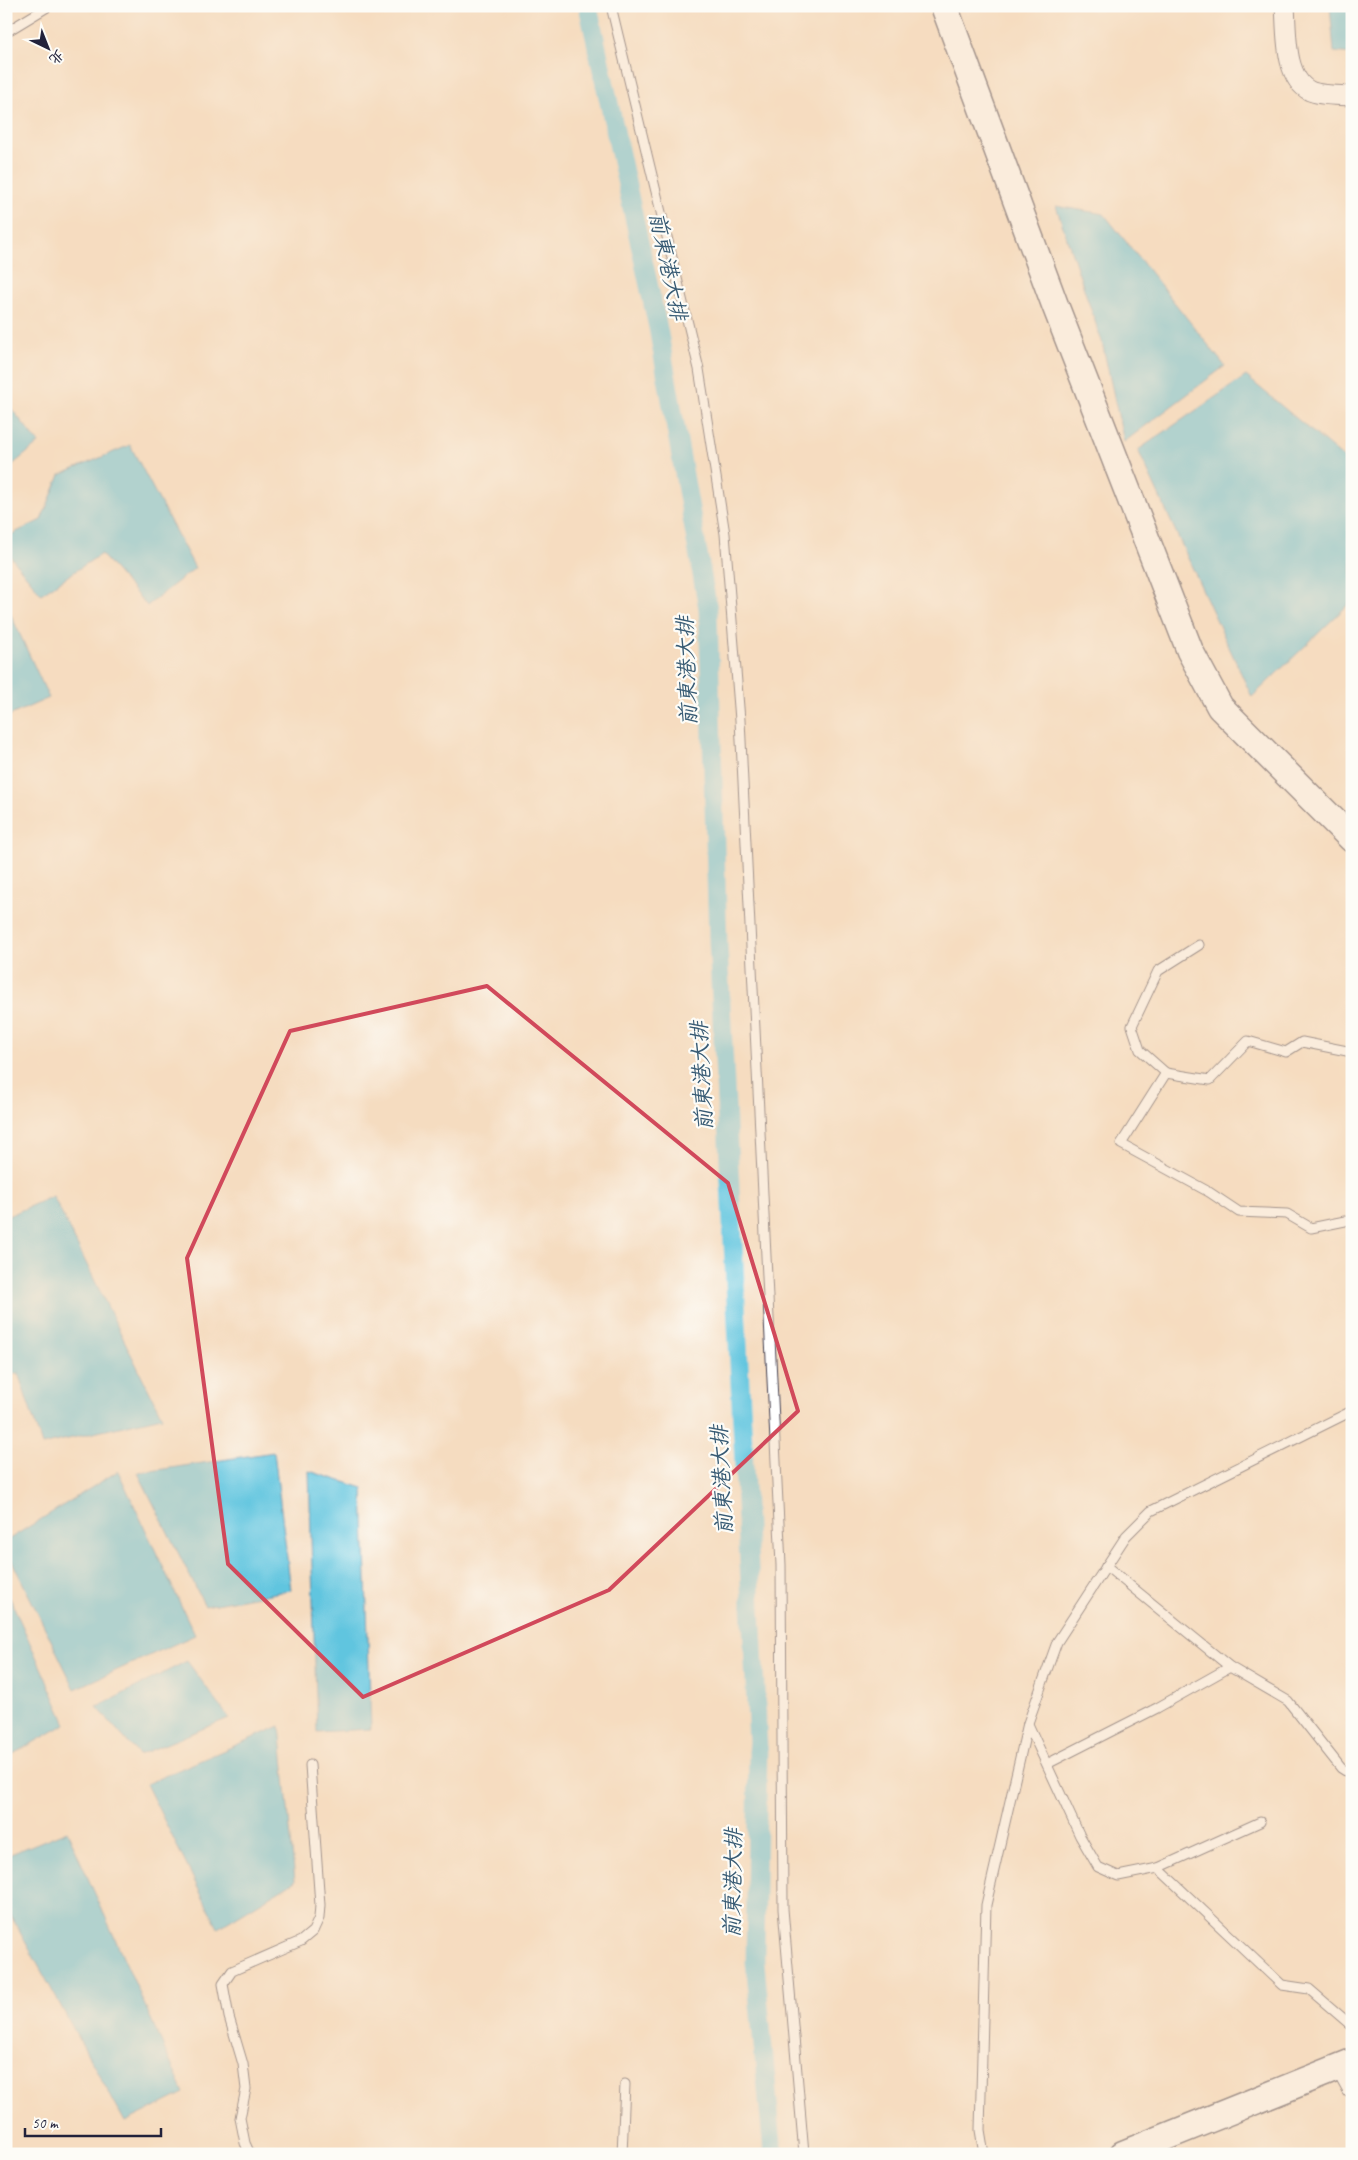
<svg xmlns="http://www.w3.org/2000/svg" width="1358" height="2160" font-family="Caveat,'LXGW WenKai TC',sans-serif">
  <rect width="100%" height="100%" fill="#fdfcf7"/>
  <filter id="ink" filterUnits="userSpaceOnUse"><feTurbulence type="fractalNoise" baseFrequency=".02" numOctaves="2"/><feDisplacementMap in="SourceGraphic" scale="10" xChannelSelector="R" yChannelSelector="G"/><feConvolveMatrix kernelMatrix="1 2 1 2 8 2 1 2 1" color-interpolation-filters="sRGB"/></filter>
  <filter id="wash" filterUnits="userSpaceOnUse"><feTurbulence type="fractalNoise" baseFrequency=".0096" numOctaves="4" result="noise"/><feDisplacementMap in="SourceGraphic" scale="20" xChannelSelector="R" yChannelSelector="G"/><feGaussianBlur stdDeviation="1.12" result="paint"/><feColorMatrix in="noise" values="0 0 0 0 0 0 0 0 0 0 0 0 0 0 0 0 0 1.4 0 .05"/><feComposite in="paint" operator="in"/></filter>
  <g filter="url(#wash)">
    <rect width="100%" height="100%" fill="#f5dcc0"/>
    <g fill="#61c5df" stroke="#42748d">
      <path d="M 1330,6 L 1352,6 L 1352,54 L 1334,52 Z"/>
      <path d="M 1056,206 L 1104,214 L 1225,366 L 1124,442 L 1102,342 Z"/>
      <path d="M 1246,376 L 1352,465 L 1352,601 L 1252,697 L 1138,450 Z"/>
      <path d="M 6,402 L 39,443 L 6,470 Z"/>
      <path d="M 130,445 L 195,568 L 147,606 L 101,554 L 41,594 L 6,551 L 6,537 L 41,520 L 60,475 Z"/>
      <path d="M 6,604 L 49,698 L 6,717 Z"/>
      <path d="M 53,1196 L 162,1417 L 42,1445 L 18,1373 L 6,1376 L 6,1217 Z"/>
      <path d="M 274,1452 L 291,1590 L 205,1606 L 138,1473 Z"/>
      <path d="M 118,1471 L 195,1635 L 75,1689 L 6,1549 L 6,1541 Z"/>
      <path d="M 309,1471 L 363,1488 L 371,1729 L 317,1732 Z"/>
      <path d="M 10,1598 L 66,1724 L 6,1758 L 6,1600 Z"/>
      <path d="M 187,1661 L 229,1718 L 139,1755 L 97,1707 Z"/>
      <path d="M 280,1726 L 295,1881 L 218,1928 L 146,1784 Z"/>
      <path d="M 67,1831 L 184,2093 L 125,2122 L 6,1907 L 6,1856 Z"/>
    </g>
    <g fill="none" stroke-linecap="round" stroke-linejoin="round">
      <path stroke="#61c5df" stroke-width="19" d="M 588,6 L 658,328 L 708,609 L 718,942 L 758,1746 L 755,1962 L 773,2154"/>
    </g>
  </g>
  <g filter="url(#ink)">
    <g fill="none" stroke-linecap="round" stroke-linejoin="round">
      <defs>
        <g id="service">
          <path d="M 611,6 L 699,369 L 725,534 L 740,720 L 781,1565 L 783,1909 L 804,2154"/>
          <path d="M 6,32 L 49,6"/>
          <path d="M 1199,945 L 1158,971 L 1132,1026 L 1140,1050 L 1166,1073 L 1121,1144 L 1209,1192 L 1239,1212 L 1287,1214 L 1311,1228 L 1345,1221"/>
          <path d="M 1166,1073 L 1210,1080 L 1248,1041 L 1286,1052 L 1302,1042 L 1352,1052"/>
          <path d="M 1106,1566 L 1230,1667 L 1288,1701 L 1341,1768 L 1352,1775"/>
          <path d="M 1028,1724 L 1080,1836 L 1098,1867 L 1118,1876 L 1158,1868 L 1260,1822"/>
          <path d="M 1047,1764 L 1157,1708 L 1230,1667"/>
          <path d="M 1158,1868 L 1282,1985 L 1309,1989 L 1352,2026"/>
          <path d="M 250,2154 L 245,2143 L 240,2118 L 246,2089 L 243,2064 L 229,2017 L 223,1984 L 232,1971 L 301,1941 L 313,1931 L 319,1918 L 320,1905 L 310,1765"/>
          <path d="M 622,2154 L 625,2084"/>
          <path d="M 984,2154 L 980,2130 L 986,1905 L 1028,1723 L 1057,1642 L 1126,1536 L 1151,1511 L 1352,1411"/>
        </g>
        <g id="minor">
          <path d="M 1285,6 C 1287,32 1284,78 1310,91 C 1321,96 1339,95 1352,96"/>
          <path d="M 1340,2067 L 1352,2089"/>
        </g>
        <g id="secondary">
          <path d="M 944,6 L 1055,305 L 1190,651 L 1220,707 L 1352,839"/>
          <path d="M 1123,2154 L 1352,2062"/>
        </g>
      </defs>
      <use href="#service" stroke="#423e4f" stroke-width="11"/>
      <use href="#minor" stroke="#423e4f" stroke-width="21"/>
      <use href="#secondary" stroke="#423e4f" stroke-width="29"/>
      <use href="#service" stroke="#fff" stroke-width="9"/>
      <use href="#minor" stroke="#fff" stroke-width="19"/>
      <use href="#secondary" stroke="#fff" stroke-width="26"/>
    </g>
  </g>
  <path d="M0 0H1358V2160H0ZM 487,986 L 728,1183 L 798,1411 L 609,1590 L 363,1697 L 228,1564 L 187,1258 L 290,1031 Z" fill="#f5dcc0" fill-opacity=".55" fill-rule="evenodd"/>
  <path fill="none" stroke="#d1495b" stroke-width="4" stroke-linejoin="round" d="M 487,986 L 728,1183 L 798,1411 L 609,1590 L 363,1697 L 228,1564 L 187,1258 L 290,1031 Z"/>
  <g text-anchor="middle" stroke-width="4.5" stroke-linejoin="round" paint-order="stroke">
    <g font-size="22" font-style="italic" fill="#385b74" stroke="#fdfcf7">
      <text transform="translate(669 266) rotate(78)" y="8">前東港大排</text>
      <text transform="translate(686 671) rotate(-92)" y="8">前東港大排</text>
      <text transform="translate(701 1076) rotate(-93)" y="8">前東港大排</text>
      <text transform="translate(721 1480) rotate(-93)" y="8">前東港大排</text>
      <text transform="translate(732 1883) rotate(-89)" y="8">前東港大排</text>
    </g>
  </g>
  <rect width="1358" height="2160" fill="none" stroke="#fdfcf7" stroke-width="25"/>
  <g transform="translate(48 48) rotate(137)" stroke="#fdfcf7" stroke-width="4" paint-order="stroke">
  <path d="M0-4L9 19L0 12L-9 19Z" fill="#22223b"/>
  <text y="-8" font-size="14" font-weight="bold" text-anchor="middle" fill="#22223b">北</text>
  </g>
  <path d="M25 2128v8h136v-8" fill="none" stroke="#22223b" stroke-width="2.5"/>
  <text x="32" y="2128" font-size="15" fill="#22223b" stroke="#fdfcf7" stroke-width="4" paint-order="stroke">50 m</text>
</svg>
